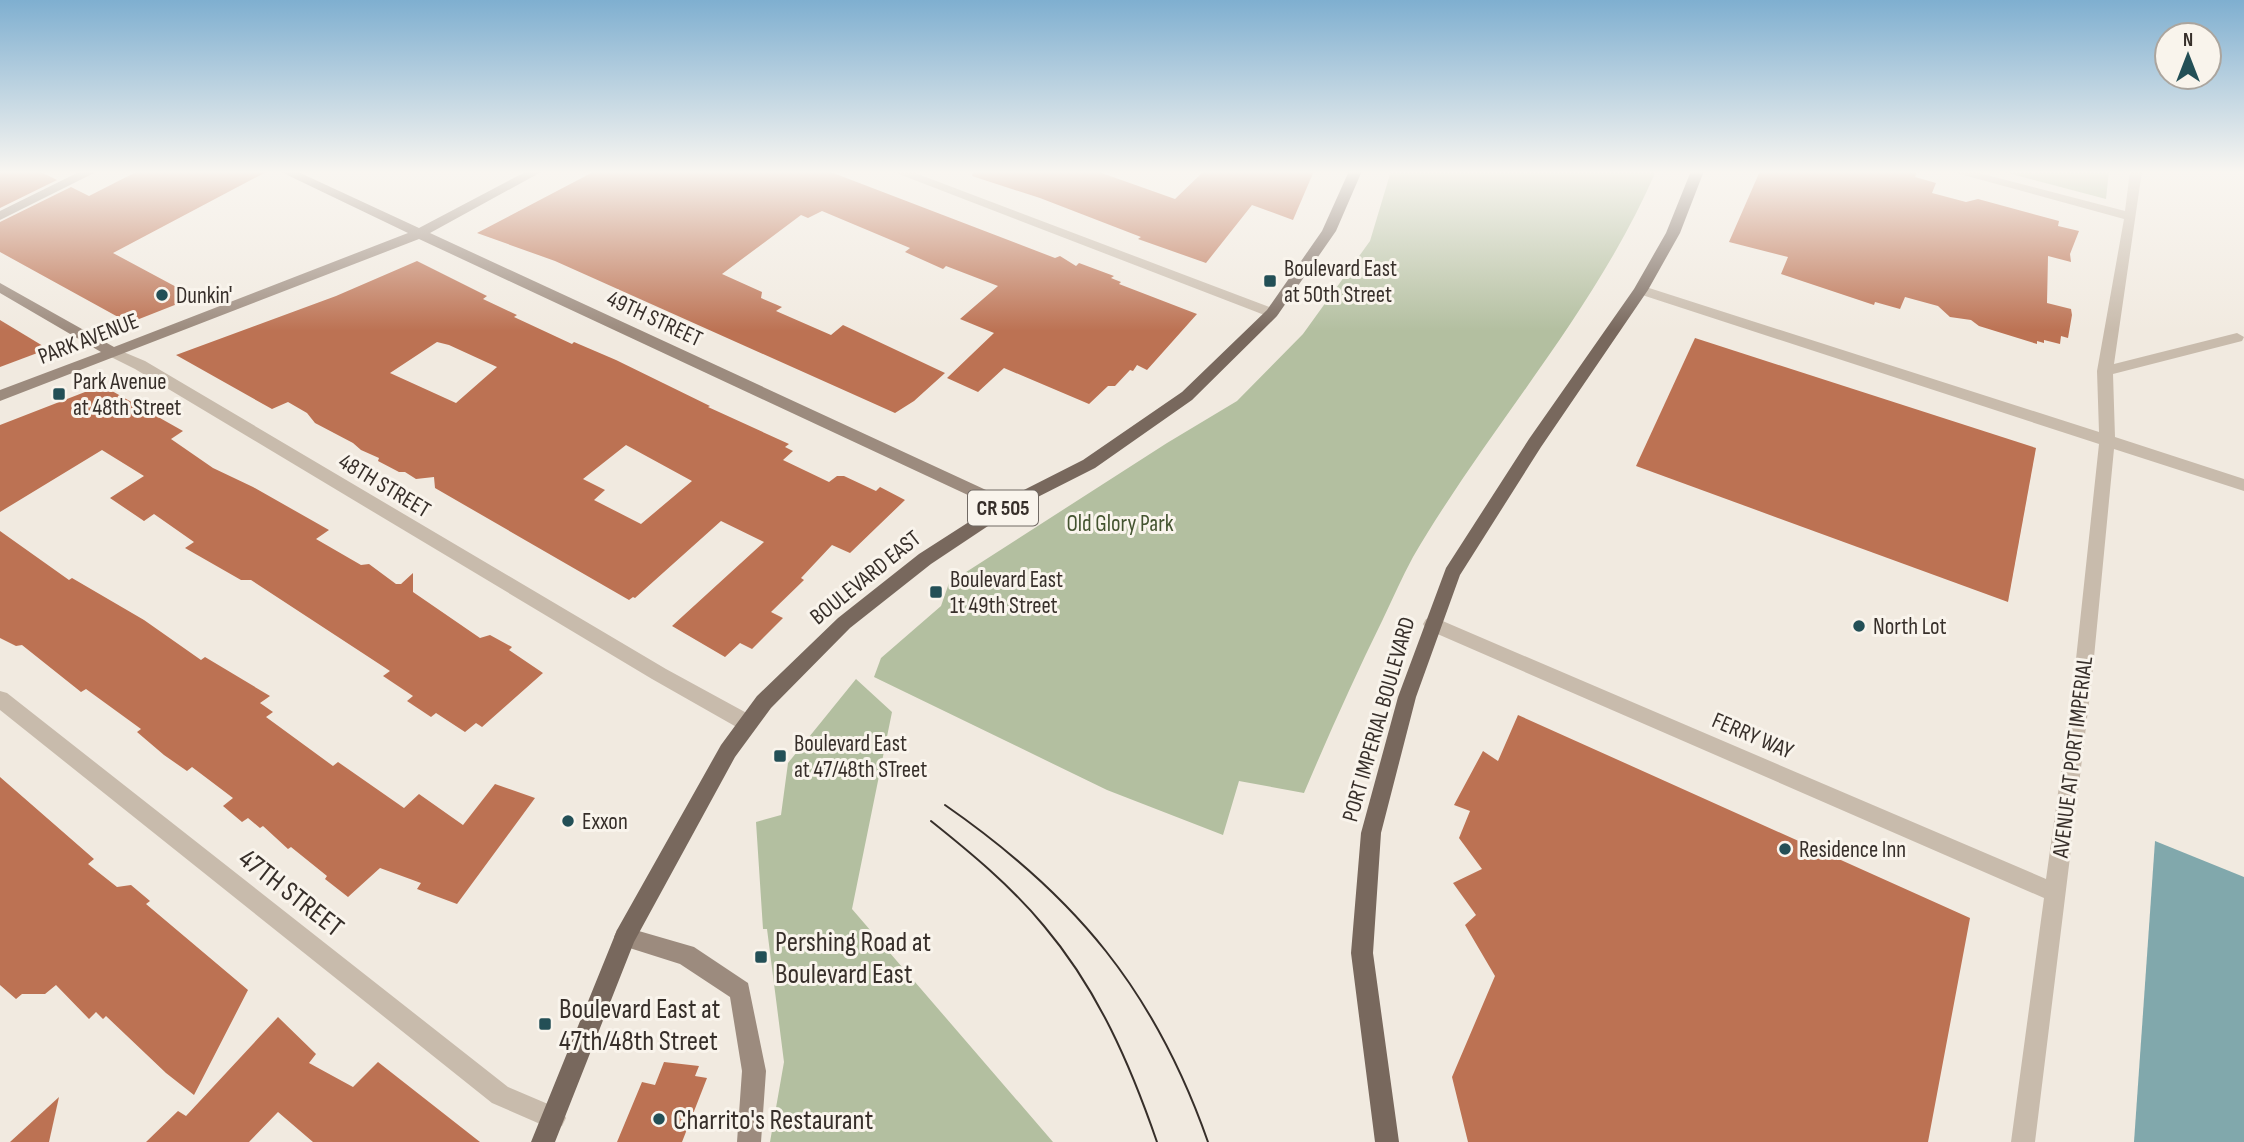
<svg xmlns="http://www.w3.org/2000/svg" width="2244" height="1142" font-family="'Sofia Sans Condensed',sans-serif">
  <rect width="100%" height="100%" fill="#f1eae0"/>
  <g fill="#b3bfa0">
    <path d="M 1391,171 L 1656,171 C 1595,312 1490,425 1413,557 C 1402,577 1393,598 1383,619 C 1355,676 1329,734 1304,793 L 1239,781 L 1223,835 L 1107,790 L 874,677 L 881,658 L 941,606 L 949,583 L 1167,443 L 1237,401 L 1303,334 L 1370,241 Z"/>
    <path d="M 2000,171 L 2109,171 L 2106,199 Z"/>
    <path d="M 856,679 L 892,712 L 852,909 L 1053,1142 L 770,1142 L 784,1062 L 767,929 L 763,929 L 756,822 L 781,815 L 788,763 Z"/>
  </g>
  <path fill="#81a8ac" d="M 2155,841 L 2244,877 L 2244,1142 L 2134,1142 Z"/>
  <g fill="#bc7253" fill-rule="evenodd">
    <path d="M 0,171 L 39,171 L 57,180 L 0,208 Z"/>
    <path d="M 138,171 L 268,171 L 113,253 L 195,297 L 129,323 L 0,252 L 0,222 L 71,187 L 89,196 Z"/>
    <path d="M 595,171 L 828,171 L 1055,258 L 1060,256 L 1076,266 L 1079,263 L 1114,276 L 1111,278 L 1121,282 L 1119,284 L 1197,314 L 1147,370 L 1137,365 L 1133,371 L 1130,370 L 1115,386 L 1108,386 L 1089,404 L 1004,368 L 978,392 L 947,378 L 994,333 L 960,319 L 998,286 L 946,266 L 943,269 L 905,252 L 910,248 L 822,211 L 808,218 L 801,215 L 722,274 L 762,292 L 761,298 L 782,307 L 776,311 L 831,335 L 843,325 L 945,373 L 914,401 L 895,413 L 555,261 L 477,233 Z"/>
    <path d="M 973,171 L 1096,171 L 1175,199 L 1204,171 L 1314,171 L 1293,220 L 1252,205 L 1206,263 L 1138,239 L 1141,237 L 1040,198 L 972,176 Z"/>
    <path d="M 1760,171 L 1917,171 L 1915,177 L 1936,183 L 1932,193 L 1966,202 L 1978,199 L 2059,221 L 2058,226 L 2079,231 L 2070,254 L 2071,262 L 2048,256 L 2047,303 L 2071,309 L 2072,315 L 2068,338 L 2061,336 L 2060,344 L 2044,340 L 2044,343 L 2037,341 L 2037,344 L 1979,326 L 1971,320 L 1950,317 L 1938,306 L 1905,297 L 1900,309 L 1875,302 L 1874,305 L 1781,274 L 1788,257 L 1729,242 Z"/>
    <path d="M 417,261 L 487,296 L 483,299 L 517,315 L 514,317 L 572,344 L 574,342 L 616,360 L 710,406 L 708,407 L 789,444 L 785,447 L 793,451 L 783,460 L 829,482 L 837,476 L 844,476 L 876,491 L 880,487 L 905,500 L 850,553 L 832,545 L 801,578 L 804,580 L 771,612 L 783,618 L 752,649 L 740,643 L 725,657 L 672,626 L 764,542 L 721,521 L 635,598 L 633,597 L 629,600 L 435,488 L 434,477 L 416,479 L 405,472 L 399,472 L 378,461 L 379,458 L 361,450 L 353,443 L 315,423 L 307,413 L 288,402 L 272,409 L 176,355 L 336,296 ZM 437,342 L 449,345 L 497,367 L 456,403 L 390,373 ZM 626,445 L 692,481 L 641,524 L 594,500 L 605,490 L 583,479 Z"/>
    <path d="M 0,320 L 48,349 L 0,367 Z"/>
    <path d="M 1695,338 L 2036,448 L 2008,602 L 1636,466 Z"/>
    <path d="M 112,391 L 183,431 L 171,439 L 213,468 L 253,487 L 329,530 L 316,539 L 361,565 L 369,564 L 396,584 L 401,584 L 413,573 L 413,592 L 480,638 L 490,635 L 512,647 L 509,650 L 543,673 L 482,727 L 476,723 L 465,732 L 436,713 L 431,717 L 407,701 L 413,696 L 383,676 L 390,671 L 251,580 L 241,580 L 185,548 L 194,542 L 154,514 L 144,521 L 110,498 L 144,476 L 102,450 L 0,512 L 0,425 L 85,392 Z"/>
    <path d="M 0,531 L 69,580 L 72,578 L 144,620 L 201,660 L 205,657 L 270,696 L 260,703 L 273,712 L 266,717 L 333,766 L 338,762 L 404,808 L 419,794 L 463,825 L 495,784 L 535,798 L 457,904 L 417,889 L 421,883 L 380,868 L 348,897 L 325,879 L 327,876 L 291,847 L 288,849 L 263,826 L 260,828 L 248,818 L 242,822 L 223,806 L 233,798 L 192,767 L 187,771 L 164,755 L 137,732 L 141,729 L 86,689 L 81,692 L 22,645 L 16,646 L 0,638 Z"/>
    <path d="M 1518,715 L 1970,918 L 1928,1142 L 1468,1142 L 1452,1077 L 1495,976 L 1465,925 L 1476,915 L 1453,883 L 1482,869 L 1459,838 L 1470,811 L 1454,805 L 1483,751 L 1498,761 Z"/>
    <path d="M 0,777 L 94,859 L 88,864 L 117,887 L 131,885 L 150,901 L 146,904 L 248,990 L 194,1095 L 166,1073 L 106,1016 L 103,1019 L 96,1012 L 89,1019 L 56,985 L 45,994 L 22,994 L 16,999 L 0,985 Z"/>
    <path d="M 278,1017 L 316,1054 L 309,1063 L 353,1087 L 378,1062 L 480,1142 L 313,1142 L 278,1112 L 249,1142 L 146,1142 L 178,1111 L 186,1116 Z"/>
    <path d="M 664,1062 L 699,1066 L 695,1076 L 707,1078 L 682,1142 L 617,1142 L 642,1082 L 655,1085 Z"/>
    <path d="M 59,1097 L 49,1142 L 10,1142 Z"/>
  </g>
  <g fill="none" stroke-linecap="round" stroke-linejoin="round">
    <g fill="#c8bbac" fill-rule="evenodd">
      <path d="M 891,171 L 910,171 L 1277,310 L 1279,313 L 1272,318 L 1267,316 Z"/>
      <path d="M 1949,171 L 1971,171 L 2125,211 L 2130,171 L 2142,171 L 2114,364 L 2237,333 L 2244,337 L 2242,341 L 2113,374 L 2115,437 L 2244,479 L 2244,491 L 2114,449 L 2092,678 L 2035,1142 L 2011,1142 L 2044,898 L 1426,629 L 1423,624 L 1426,619 L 1432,617 L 1438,619 L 2046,879 L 2074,678 L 2099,444 L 1636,293 L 1634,290 L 1636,287 L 1646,287 L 2099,432 L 2097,371 L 2124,219 Z"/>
      <path d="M 114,348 L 145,361 L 666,669 L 754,717 L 757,723 L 754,729 L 747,731 L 740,729 L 652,679 L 135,369 L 109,356 L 107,353 Z"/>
      <path d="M 0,691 L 7,693 L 508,1087 L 562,1110 L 566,1118 L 562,1126 L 554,1130 L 492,1103 L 0,710 Z"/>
    </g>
    <g fill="#9c8b7e" fill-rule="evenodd">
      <path d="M 81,171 L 98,171 L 0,220 L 0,211 Z"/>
      <path d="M 279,171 L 296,171 L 419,228 L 527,171 L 543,171 L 430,233 L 1012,502 L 1014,506 L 1012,510 L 1000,510 L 419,239 L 0,401 L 0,390 L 101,352 L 0,293 L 0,283 L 114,347 L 408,233 Z"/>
      <path d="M 625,927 L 694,947 L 748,983 L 766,1071 L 761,1142 L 737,1142 L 742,1071 L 730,997 L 680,964 L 617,944 L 614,937 L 617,930 Z"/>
    </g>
    <g fill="#78685d" fill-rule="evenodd">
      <path d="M 1349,171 L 1362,171 L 1336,231 L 1277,316 L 1192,400 L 1095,468 L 1012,510 L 931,564 L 850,628 L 771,708 L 735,757 L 634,942 L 555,1142 L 531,1142 L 617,930 L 721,745 L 757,696 L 838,618 L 919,554 L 1000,502 L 1083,460 L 1182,392 L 1267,310 L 1322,231 Z"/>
      <path d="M 1691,171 L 1704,171 L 1680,233 L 1648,290 L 1541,447 L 1460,575 L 1416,697 L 1381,833 L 1373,953 L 1399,1142 L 1375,1142 L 1351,953 L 1361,833 L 1398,697 L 1446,568 L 1529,439 L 1634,289 L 1666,233 Z"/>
    </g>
    <g stroke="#372f2a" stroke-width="2">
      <path d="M 945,805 C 1076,896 1155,991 1208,1142"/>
      <path d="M 931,821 C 971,853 1011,886 1044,926 C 1098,990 1130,1064 1157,1142"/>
    </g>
  </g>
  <linearGradient id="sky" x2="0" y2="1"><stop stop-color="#7fafd0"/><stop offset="0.52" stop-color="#f9f6f1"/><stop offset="1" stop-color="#f9f6f1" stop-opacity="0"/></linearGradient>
  <rect width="2244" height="331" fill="url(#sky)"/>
  <g fill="#234f56" stroke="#f9f4ec" stroke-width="2.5">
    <rect x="1263" y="274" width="14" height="14" rx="3.5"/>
    <circle cx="162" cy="295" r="7"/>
    <rect x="52" y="387" width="14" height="14" rx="3.5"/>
    <rect x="929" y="585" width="14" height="14" rx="3.5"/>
    <circle cx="1859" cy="626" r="7"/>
    <rect x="773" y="749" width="14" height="14" rx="3.5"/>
    <circle cx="568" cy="821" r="7"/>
    <circle cx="1785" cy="849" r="7"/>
    <rect x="754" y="950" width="14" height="14" rx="3.5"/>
    <rect x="538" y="1017" width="14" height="14" rx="3.5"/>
    <circle cx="659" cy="1119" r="7"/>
  </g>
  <g text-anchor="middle" stroke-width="6" stroke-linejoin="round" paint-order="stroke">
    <rect fill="#f9f4ec" stroke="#716a64" stroke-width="2" x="968" y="490.5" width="70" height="35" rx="5"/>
    <g font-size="21" font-weight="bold" fill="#372f2a">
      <text x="1003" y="515">CR 505</text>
    </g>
    <g font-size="23" fill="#372f2a" stroke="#f9f4ec" text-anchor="start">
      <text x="1284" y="276">Boulevard East<tspan x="1284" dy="26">at 50th Street</tspan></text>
      <text x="176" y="303">Dunkin'</text>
      <text x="73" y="389">Park Avenue<tspan x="73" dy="26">at 48th Street</tspan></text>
      <text x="950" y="587">Boulevard East<tspan x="950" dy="26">1t 49th Street</tspan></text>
      <text x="1873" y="634">North Lot</text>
      <text x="794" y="751">Boulevard East<tspan x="794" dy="26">at 47/48th STreet</tspan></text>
      <text x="582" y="829">Exxon</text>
      <text x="1799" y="857">Residence Inn</text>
    </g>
    <g font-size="23" fill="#372f2a" stroke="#f9f4ec">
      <text transform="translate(655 318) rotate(25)" y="8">49TH STREET</text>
      <text transform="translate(88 338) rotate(-21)" y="8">PARK AVENUE</text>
      <text transform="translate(385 485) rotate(31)" y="8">48TH STREET</text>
      <text transform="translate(865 577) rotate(-39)" y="8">BOULEVARD EAST</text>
      <text transform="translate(1378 719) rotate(-74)" y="8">PORT IMPERIAL BOULEVARD</text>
      <text transform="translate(1753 735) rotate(23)" y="8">FERRY WAY</text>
      <text transform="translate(2072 757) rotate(-83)" y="8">AVENUE AT PORT IMPERIAL</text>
    </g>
    <g font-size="23" fill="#445430" stroke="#f9f4ec">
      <text x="1120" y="531">Old Glory Park</text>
    </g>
    <g font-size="28" fill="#372f2a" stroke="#f9f4ec">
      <text transform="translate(292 892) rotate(38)" y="10">47TH STREET</text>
    </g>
    <g font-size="28" fill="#372f2a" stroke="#f9f4ec" text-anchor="start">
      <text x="775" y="951">Pershing Road at<tspan x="775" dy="32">Boulevard East</tspan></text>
      <text x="559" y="1018">Boulevard East at<tspan x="559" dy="32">47th/48th Street</tspan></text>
      <text x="673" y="1129">Charrito's Restaurant</text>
    </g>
  </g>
  <g transform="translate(2188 56)"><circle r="33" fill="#f9f4ec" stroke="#aba59e" stroke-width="2"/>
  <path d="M0-5L12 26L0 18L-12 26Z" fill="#234f56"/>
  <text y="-10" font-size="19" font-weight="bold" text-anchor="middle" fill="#372f2a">N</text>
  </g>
</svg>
